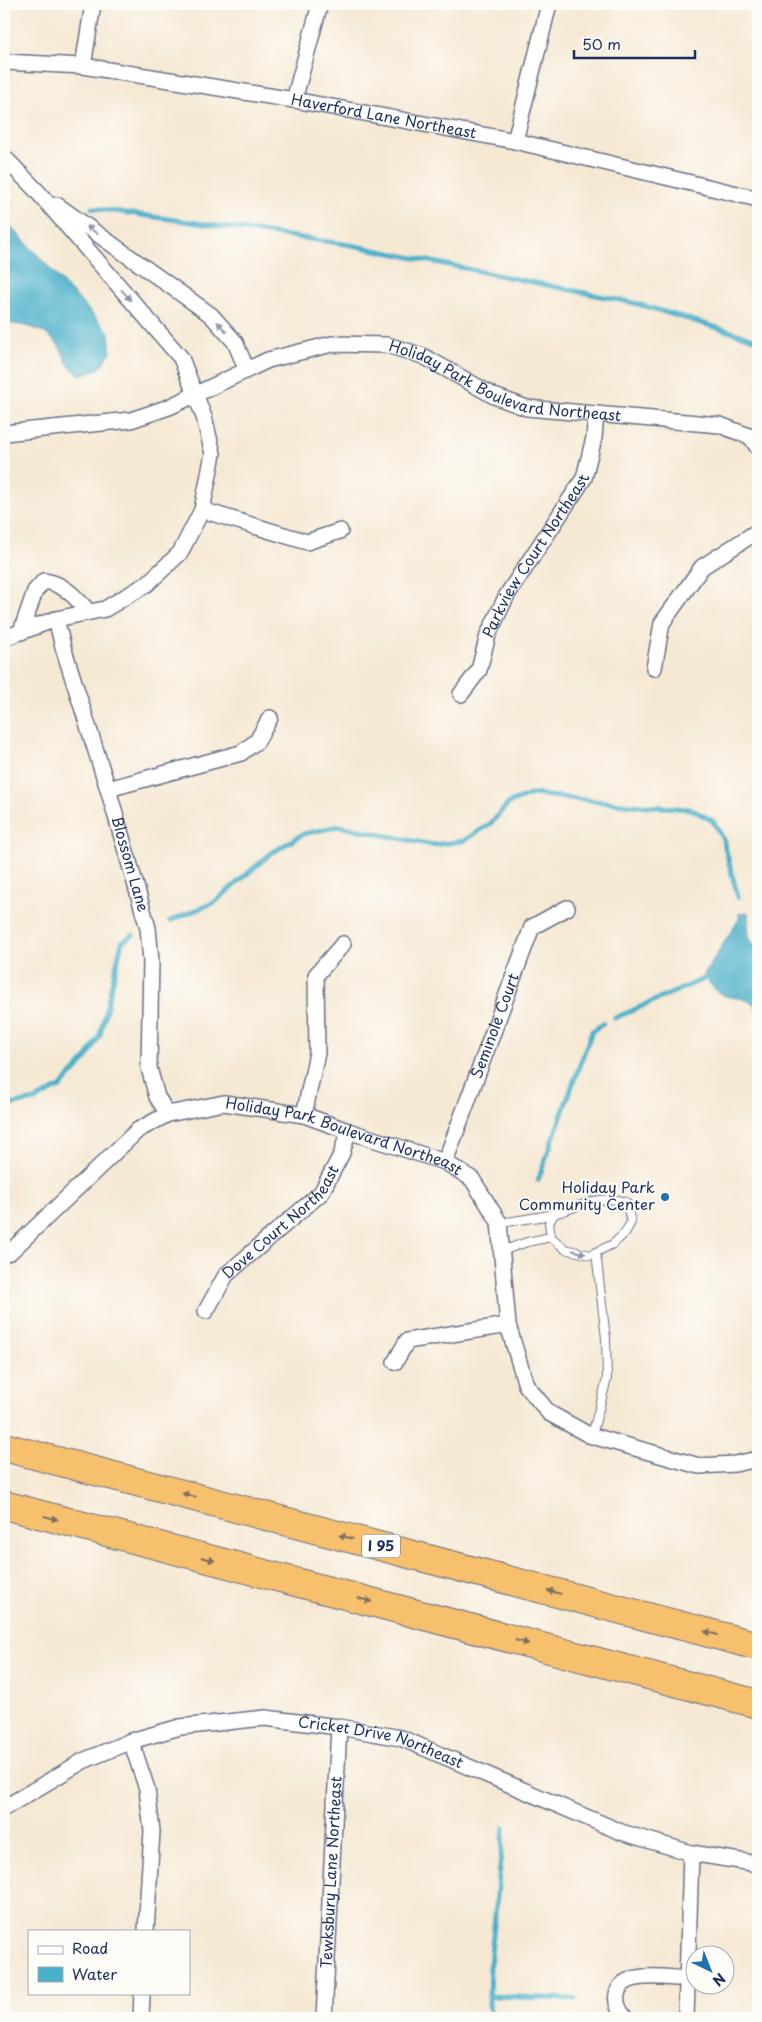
<svg xmlns="http://www.w3.org/2000/svg" width="762" height="2022" font-family="'Playpen Sans',sans-serif">
  <rect width="100%" height="100%" fill="#fdfcf7"/>
  <filter id="ink" filterUnits="userSpaceOnUse"><feTurbulence type="fractalNoise" baseFrequency=".02" numOctaves="2"/><feDisplacementMap in="SourceGraphic" scale="10" xChannelSelector="R" yChannelSelector="G"/><feConvolveMatrix kernelMatrix="1 2 1 2 8 2 1 2 1" color-interpolation-filters="sRGB"/></filter>
  <filter id="wash" filterUnits="userSpaceOnUse"><feTurbulence type="fractalNoise" baseFrequency=".0096" numOctaves="4" result="noise"/><feDisplacementMap in="SourceGraphic" scale="20" xChannelSelector="R" yChannelSelector="G"/><feGaussianBlur stdDeviation="1.12" result="paint"/><feColorMatrix in="noise" values="0 0 0 0 0 0 0 0 0 0 0 0 0 0 0 0 0 1.4 0 .05"/><feComposite in="paint" operator="in"/></filter>
  <g filter="url(#wash)">
    <rect width="100%" height="100%" fill="#f6e9d4"/>
    <g fill="#4bb1ca" stroke="#337094">
      <path d="M 4,219 L 109,332 L 111,352 L 99,369 L 81,375 C 64,364 70,367 62,351 C 50,329 27,325 4,323 Z"/>
      <path d="M 748,912 L 749,937 L 758,951 L 758,1014 C 754,995 739,1000 726,996 C 717,994 708,983 704,974 L 739,919 L 739,913 Z"/>
    </g>
    <g fill="none" stroke-linecap="round" stroke-linejoin="round">
      <g stroke="#4bb1ca" stroke-width="5">
        <path d="M 92,208 L 351,245 L 634,303 L 758,340"/>
        <path d="M 170,921 L 215,902 L 270,854 L 303,834 L 339,826 L 433,845 L 463,841 L 490,824 L 509,803 L 532,794 L 632,805 L 691,809 L 713,821 L 723,839 L 738,897"/>
        <path d="M 615,1018 L 706,978"/>
        <path d="M 4,1106 L 35,1100 L 60,1087 L 86,1059 L 100,1035 L 122,942 L 133,935"/>
        <path d="M 538,1180 L 592,1031 L 603,1024"/>
        <path d="M 489,1996 L 575,1999"/>
        <path d="M 491,2018 L 489,2005 L 490,1964 L 504,1828"/>
      </g>
    </g>
  </g>
  <g filter="url(#ink)">
    <g fill="none" stroke-linecap="round" stroke-linejoin="round">
      <defs>
        <g id="lane">
          <path d="M 500,1223 C 518,1220 536,1218 554,1214 C 577,1208 602,1193 626,1202 L 631,1222 L 625,1233 L 613,1244 L 590,1255 L 565,1249 L 551,1237 L 527,1242 L 502,1251"/>
          <path d="M 551,1237 L 549,1223 L 554,1214"/>
          <path d="M 592,1435 L 607,1379 L 606,1339 L 596,1252"/>
        </g>
        <g id="street">
          <path id="s1" d="M 4,62 L 83,66 L 294,100 L 515,141 L 758,199"/>
          <path d="M 83,66 L 93,4"/>
          <path d="M 294,100 L 320,4"/>
          <path d="M 515,141 L 549,4"/>
          <path d="M 4,157 L 37,191 L 181,358 L 204,417 L 213,454 L 202,510 L 180,553 L 147,584 L 105,609 L 56,619 L 4,638"/>
          <path d="M 57,205 L 211,315 L 235,342 L 246,368"/>
          <path id="s2" d="M 4,433 L 131,420 L 169,407 L 268,360 L 332,344 L 387,345 L 423,356 L 494,396 L 527,408 L 720,425 L 751,437 L 758,448"/>
          <path d="M 202,510 L 307,542 L 340,531"/>
          <path id="s3" d="M 56,619 L 63,647 L 108,789 L 148,928 L 151,961 L 149,1068 L 157,1097 L 168,1114"/>
          <path d="M 21,632 L 35,591 L 44,581 C 65,584 75,597 89,612"/>
          <path d="M 654,668 L 662,623 L 702,567 L 758,531"/>
          <path id="s4" d="M 461,694 L 479,670 L 488,635 L 507,595 L 584,478 L 594,438 L 596,414"/>
          <path d="M 108,789 L 241,753 L 257,741 L 270,718"/>
          <path d="M 304,1115 L 317,1053 L 316,975 L 343,944"/>
          <path id="s5" d="M 445,1162 L 532,927 L 567,908"/>
          <path id="s6" d="M 4,1254 L 10,1252 L 138,1130 L 168,1114 L 224,1103 L 304,1115 L 348,1131 L 445,1162 L 472,1179 L 499,1222 L 508,1325 L 526,1385 L 549,1413 L 589,1435 L 699,1466 L 735,1464 L 758,1459"/>
          <path id="s7" d="M 206,1311 L 226,1275 L 321,1193 L 342,1153 L 348,1131"/>
          <path d="M 395,1362 L 407,1341 L 508,1325"/>
          <path d="M 131,1741 L 147,1789 L 152,1831 L 146,1931"/>
          <path id="s8" d="M 4,1808 L 83,1761 L 131,1741 L 180,1727 L 265,1718 L 339,1727 L 401,1738 L 621,1832 L 691,1853 L 758,1864"/>
          <path d="M 141,2018 L 142,1993"/>
          <path id="s9" d="M 324,2018 L 339,1727"/>
          <path d="M 625,2018 C 619,2011 615,2004 617,1994 C 623,1969 667,1978 687,1979"/>
          <path d="M 686,2018 L 691,1853"/>
        </g>
        <g id="highway">
          <path d="M 4,1447 L 758,1646"/>
          <path d="M 4,1505 L 758,1704"/>
        </g>
      </defs>
      <use href="#lane" stroke="#687087" stroke-width="10"/>
      <use href="#street" stroke="#687087" stroke-width="18"/>
      <use href="#highway" stroke="#687087" stroke-width="30"/>
      <use href="#lane" stroke="#fff" stroke-width="8"/>
      <use href="#street" stroke="#fff" stroke-width="15"/>
      <use href="#highway" stroke="#f7c06c" stroke-width="28"/>
    </g>
    <defs><path id="oneway-solid" d="M-6-.8H1V-3.2L6.5 0L1 3.2V.8H-6Z" transform="scale(1.25)"/></defs>
    <g fill="#8d97ae">
      <use href="#oneway-solid" transform="translate(92 230) rotate(-144)"/>
      <use href="#oneway-solid" transform="translate(126 295) rotate(49)"/>
      <use href="#oneway-solid" transform="translate(222 327) rotate(-133)"/>
      <use href="#oneway-solid" transform="translate(579 1252) rotate(14)"/>
    </g>
    <g fill="#7e7064">
      <use href="#oneway-solid" transform="translate(189 1495) rotate(-165)"/>
      <use href="#oneway-solid" transform="translate(51 1518) rotate(15)"/>
      <use href="#oneway-solid" transform="translate(346 1537) rotate(-165)"/>
      <use href="#oneway-solid" transform="translate(208 1559) rotate(15)"/>
      <use href="#oneway-solid" transform="translate(554 1592) rotate(-165)"/>
      <use href="#oneway-solid" transform="translate(365 1600) rotate(15)"/>
      <use href="#oneway-solid" transform="translate(711 1633) rotate(-165)"/>
      <use href="#oneway-solid" transform="translate(522 1642) rotate(15)"/>
    </g>
  </g>
  <circle fill="#1f6fb2" stroke="#fdfcf7" stroke-width="2" cx="665" cy="1197" r="5"/>
  <g text-anchor="middle" stroke-width="4" stroke-linejoin="round" paint-order="stroke">
    <rect fill="#fdfcf7" stroke="#5f6c8c" stroke-width="1" x="362" y="1534.5" width="38" height="23" rx="4"/>
    <g font-size="14" font-weight="bold" fill="#1b2f5e">
      <text x="381" y="1551">I 95</text>
    </g>
    <g font-size="15" fill="#1b2f5e" stroke="#fdfcf7">
      <text dy="5" stroke="none"><textPath href="#s1" startOffset="384">Haverford Lane Northeast</textPath></text>
      <text dy="5" stroke="none"><textPath href="#s2" startOffset="524">Holiday Park Boulevard Northeast</textPath></text>
      <text dy="5" stroke="none"><textPath href="#s4" startOffset="159">Parkview Court Northeast</textPath></text>
      <text dy="5" stroke="none"><textPath href="#s3" startOffset="256">Blossom Lane</textPath></text>
      <text dy="5" stroke="none"><textPath href="#s5" startOffset="145">Seminole Court</textPath></text>
      <text dy="5" stroke="none"><textPath href="#s6" startOffset="399">Holiday Park Boulevard Northeast</textPath></text>
      <text dy="5" stroke="none"><textPath href="#s7" startOffset="118">Dove Court Northeast</textPath></text>
      <text dy="5" stroke="none"><textPath href="#s8" startOffset="399">Cricket Drive Northeast</textPath></text>
      <text dy="5" stroke="none"><textPath href="#s9" startOffset="146">Tewksbury Lane Northeast</textPath></text>
    </g>
    <g font-size="15" fill="#1b2f5e" stroke="#fdfcf7" text-anchor="end">
      <text x="655" y="1193">Holiday Park<tspan x="655" dy="17">Community Center</tspan></text>
    </g>
  </g>
  <rect width="762" height="2022" fill="none" stroke="#fdfcf7" stroke-width="20"/>
  <rect x="28" y="1930" width="162" height="65" fill="#fdfcf7" stroke="#a3aaba"/>
  <rect x="38" y="1946" width="25" height="8" fill="#ffffff" stroke="#a3aaba"/>
  <text x="72" y="1954" font-size="15" fill="#1b2f5e">Road</text>
  <rect x="38" y="1967" width="25" height="15" fill="#4bb1ca" stroke="#a3aaba"/>
  <text x="72" y="1980" font-size="15" fill="#1b2f5e">Water</text>
  <g transform="translate(710 1970) rotate(137)"><circle r="24" fill="#fdfcf7" stroke="#a3aaba"/>
  <path d="M0-4L9 19L0 12L-9 19Z" fill="#1f6fb2"/>
  <text y="-8" font-size="14" font-weight="bold" text-anchor="middle" fill="#1b2f5e">N</text>
  </g>
  <path d="M574 50v8h121v-8" fill="none" stroke="#1b2f5e" stroke-width="2.5"/>
  <text x="582" y="50" font-size="15" fill="#1b2f5e" stroke="#fdfcf7" stroke-width="4" paint-order="stroke">50 m</text>
</svg>
